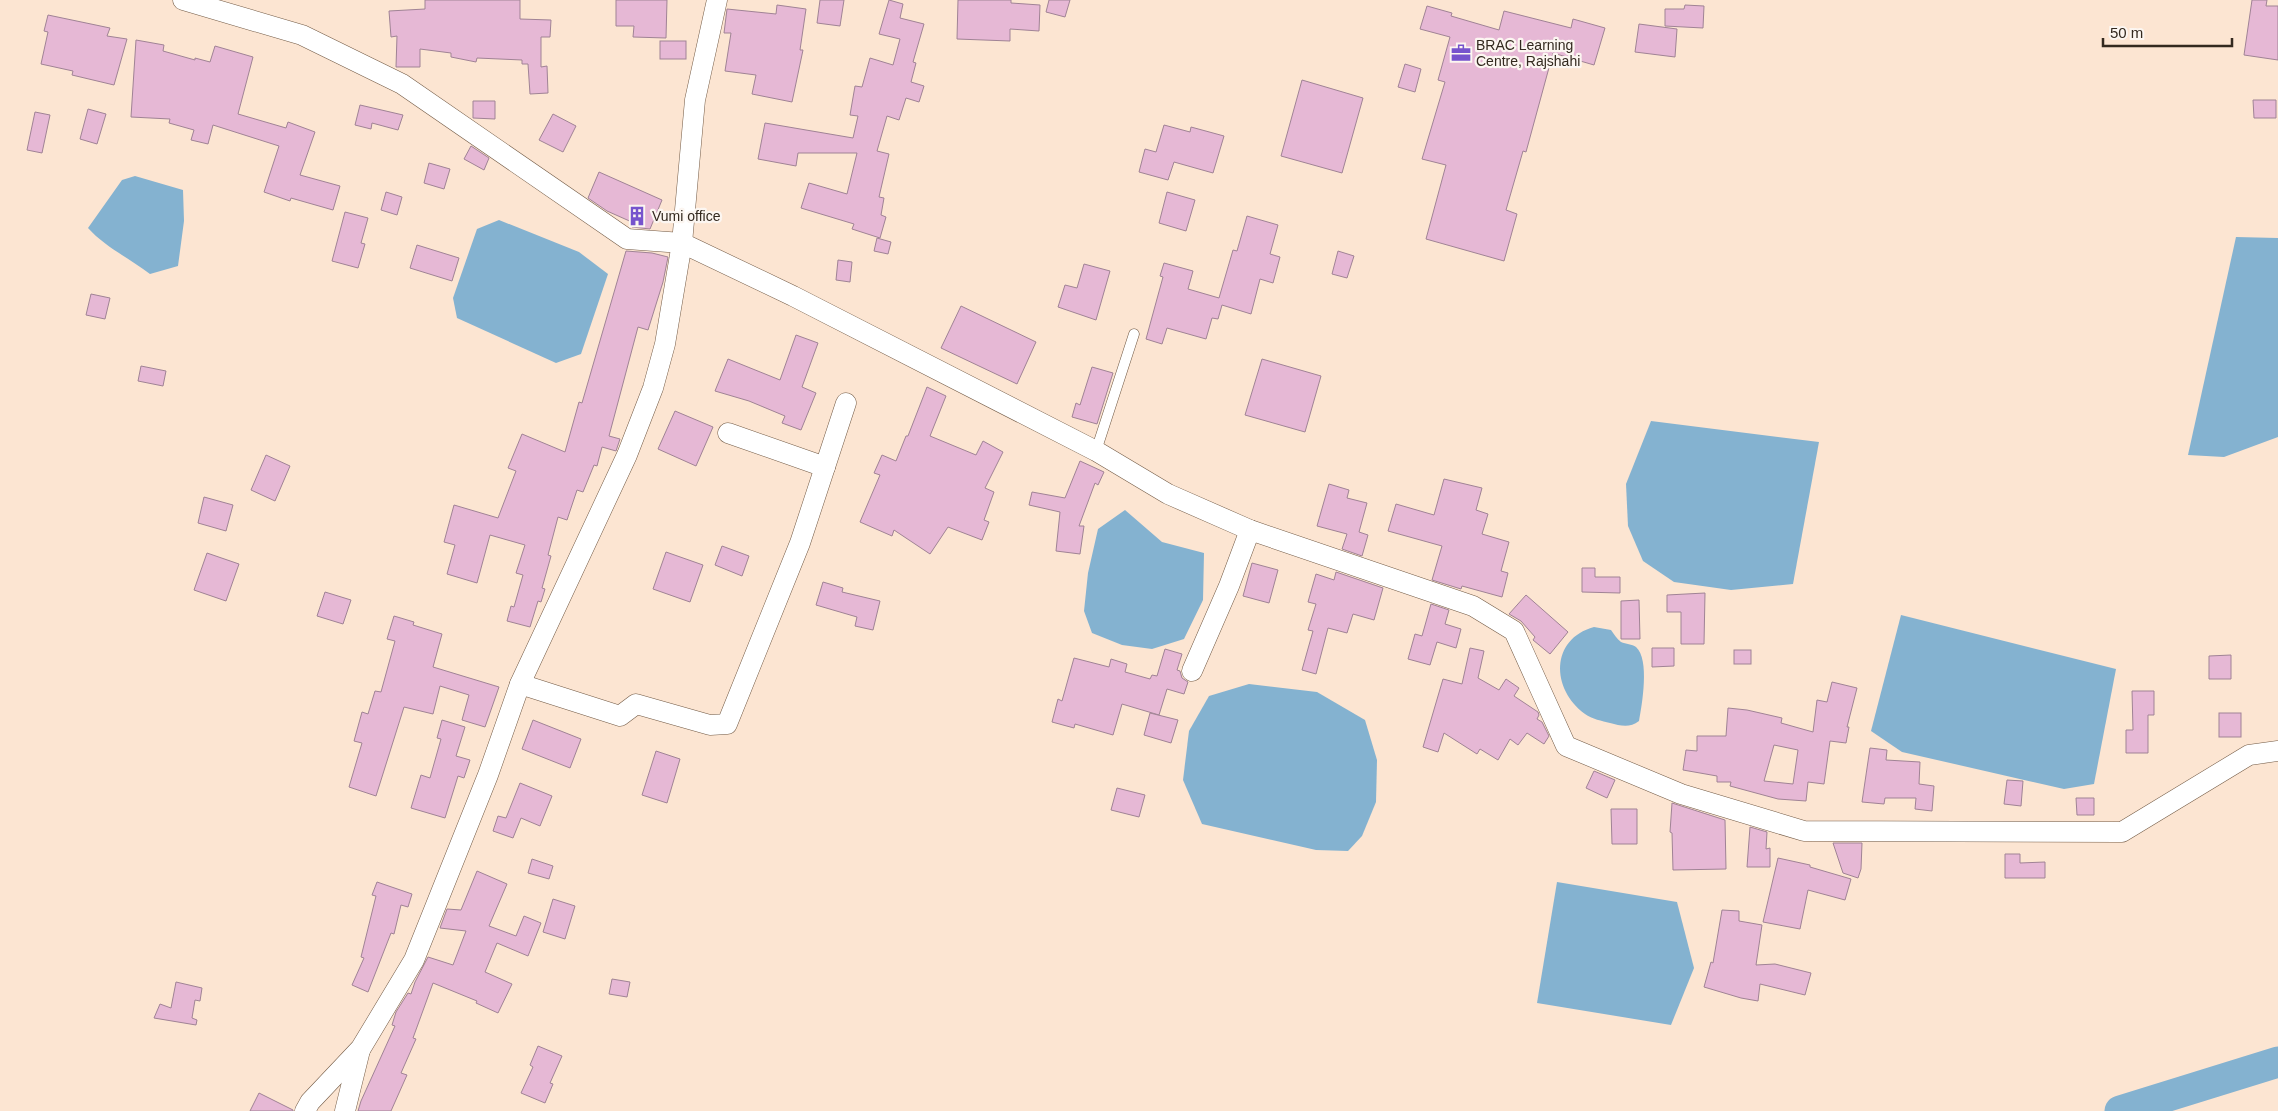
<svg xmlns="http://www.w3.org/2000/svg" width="2278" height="1111" font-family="Arial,sans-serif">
  <rect width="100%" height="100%" fill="#fce5d2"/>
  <g fill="#84b2d0">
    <path d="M 135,176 L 183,190 L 184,221 L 178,266 L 150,274 C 129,258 105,247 88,228 L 122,180 Z"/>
    <path d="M 499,220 L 579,252 L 608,274 L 581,354 L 556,363 L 457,318 L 453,298 L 477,229 Z"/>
    <path d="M 2236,237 L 2278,238 L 2278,437 L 2224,457 L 2188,455 Z"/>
    <path d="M 1651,421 L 1819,442 L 1793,584 L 1731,590 L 1674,582 L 1643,561 L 1628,526 L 1626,484 Z"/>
    <path d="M 1125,510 L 1162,542 L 1204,553 L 1203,600 L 1184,639 L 1152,649 L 1122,645 L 1092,633 L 1084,611 L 1088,573 L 1098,529 Z"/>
    <path d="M 1901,615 L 2116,669 L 2094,784 L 2064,789 L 1902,752 L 1871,731 Z"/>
    <path d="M 1594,627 L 1611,630 C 1614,634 1617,639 1621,642 C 1626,644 1632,644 1636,647 C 1650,659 1642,705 1639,721 C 1630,728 1621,726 1610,723 C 1602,721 1592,719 1585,714 C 1551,689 1550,639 1594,627 Z"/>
    <path d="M 1249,684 L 1317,692 L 1365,720 L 1377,760 L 1376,802 L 1362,836 L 1348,851 L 1316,850 L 1202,824 L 1183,780 L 1189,731 L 1209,696 Z"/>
    <path d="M 1557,882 L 1677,902 L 1694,968 L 1671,1025 L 1537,1003 Z"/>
  </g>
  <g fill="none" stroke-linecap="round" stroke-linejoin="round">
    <path stroke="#84b2d0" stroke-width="31" d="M 2120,1111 L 2278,1062"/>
  </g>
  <g fill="#e6b8d5" stroke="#a08395" fill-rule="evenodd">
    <path d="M 425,0 L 520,0 L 520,19 L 551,20 L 550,37 L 541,37 L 541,67 L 547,66 L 548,93 L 530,94 L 528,64 L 522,64 L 522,60 L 477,58 L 476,62 L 451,57 L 451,53 L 420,49 L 420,67 L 396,67 L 397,36 L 391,37 L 389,11 L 425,9 Z"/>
    <path d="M 616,0 L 667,0 L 666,38 L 633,37 L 634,26 L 616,26 Z"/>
    <path d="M 820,0 L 844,0 L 840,26 L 817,23 Z"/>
    <path d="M 889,0 L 903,4 L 900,18 L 924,24 L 913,62 L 916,63 L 911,82 L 924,86 L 919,102 L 906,98 L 899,120 L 887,116 L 877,151 L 889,154 L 879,197 L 884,198 L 881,215 L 886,217 L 880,238 L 852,229 L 854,224 L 801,208 L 809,183 L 847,194 L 857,153 L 798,153 L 796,166 L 758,159 L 765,123 L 853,138 L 858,116 L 850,115 L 855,86 L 862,87 L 870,58 L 893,65 L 900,39 L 879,34 Z"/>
    <path d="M 958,0 L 1011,0 L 1011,3 L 1040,5 L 1039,31 L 1010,29 L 1010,41 L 957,39 Z"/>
    <path d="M 1049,0 L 1070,0 L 1065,17 L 1046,12 Z"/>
    <path d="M 2252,0 L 2267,0 L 2266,6 L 2278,6 L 2278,60 L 2244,55 Z"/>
    <path d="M 777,5 L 806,9 L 800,50 L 803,50 L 792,102 L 752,94 L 756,75 L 725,71 L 731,33 L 724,33 L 727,9 L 776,14 Z"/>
    <path d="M 1685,5 L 1704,6 L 1703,28 L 1665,26 L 1665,9 L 1684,9 Z"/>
    <path d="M 1427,6 L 1452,13 L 1451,16 L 1499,30 L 1504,11 L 1571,28 L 1573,19 L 1605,28 L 1594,65 L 1553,53 L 1526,152 L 1523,151 L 1506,210 L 1517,214 L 1504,261 L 1426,239 L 1446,165 L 1422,159 L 1445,82 L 1438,80 L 1450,37 L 1420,29 Z"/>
    <path d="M 48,15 L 110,28 L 107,36 L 127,39 L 114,85 L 72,75 L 73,71 L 41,64 L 48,32 L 44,31 Z"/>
    <path d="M 1639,24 L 1677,29 L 1675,57 L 1635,52 Z"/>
    <path d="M 136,40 L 164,45 L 163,51 L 195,60 L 195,58 L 210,62 L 215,46 L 253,57 L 238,114 L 286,128 L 288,122 L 315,132 L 300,175 L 340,186 L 333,210 L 291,198 L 290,201 L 264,192 L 279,146 L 213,125 L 208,144 L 191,140 L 194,130 L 169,123 L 170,119 L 131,117 Z"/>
    <rect x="660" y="41" width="26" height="18"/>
    <path d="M 1405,64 L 1421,69 L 1415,92 L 1398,87 Z"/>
    <path d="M 1302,80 L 1363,98 L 1342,173 L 1281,156 Z"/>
    <path d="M 2253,100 L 2276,100 L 2276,118 L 2254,118 Z"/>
    <path d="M 473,101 L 495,101 L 495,119 L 473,118 Z"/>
    <path d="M 360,105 L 403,115 L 398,130 L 372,123 L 371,129 L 355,125 Z"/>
    <path d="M 88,109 L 106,114 L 97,144 L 80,139 Z"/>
    <path d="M 35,112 L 50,115 L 42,153 L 27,150 Z"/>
    <path d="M 553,114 L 576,126 L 563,152 L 539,140 Z"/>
    <path d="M 1164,125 L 1190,132 L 1191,127 L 1224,136 L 1213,173 L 1174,162 L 1168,180 L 1139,172 L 1145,149 L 1156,152 Z"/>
    <path d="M 471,146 L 489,158 L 484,170 L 464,159 Z"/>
    <path d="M 429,163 L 450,169 L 444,189 L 424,183 Z"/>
    <path d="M 599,172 L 662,200 L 650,229 L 632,227 L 634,223 L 607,211 L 588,198 Z"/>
    <path d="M 386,192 L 402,197 L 397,215 L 381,210 Z"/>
    <path d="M 1167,192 L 1195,200 L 1186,231 L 1159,223 Z"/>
    <path d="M 345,212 L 368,218 L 361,243 L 365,244 L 358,268 L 332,261 Z"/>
    <path d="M 1247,216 L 1278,225 L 1270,254 L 1280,257 L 1273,283 L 1260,279 L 1251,314 L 1222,305 L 1218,319 L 1212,318 L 1206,339 L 1167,328 L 1162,344 L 1146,339 L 1163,277 L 1160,276 L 1164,263 L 1193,271 L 1188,289 L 1219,298 L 1233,250 L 1237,251 Z"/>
    <path d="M 877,238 L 891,242 L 888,254 L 874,251 Z"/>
    <path d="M 417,245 L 459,258 L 452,281 L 410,268 Z"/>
    <path d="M 626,251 L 652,253 L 668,257 L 663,282 L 648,330 L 638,327 L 621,391 L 609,436 L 620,439 L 616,451 L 602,447 L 597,466 L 594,465 L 583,492 L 577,490 L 567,520 L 558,517 L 548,555 L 551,556 L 542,588 L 545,589 L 541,602 L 538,601 L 530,627 L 507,621 L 511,606 L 514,607 L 523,575 L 516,573 L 525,545 L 490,535 L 477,583 L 447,574 L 455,545 L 444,542 L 454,505 L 498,518 L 516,471 L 508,468 L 522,434 L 565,452 L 579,402 L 582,403 Z"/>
    <path d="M 1338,251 L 1354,256 L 1347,278 L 1332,274 Z"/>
    <path d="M 838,260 L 852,262 L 850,282 L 836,280 Z"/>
    <path d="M 1084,264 L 1110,271 L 1096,320 L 1058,307 L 1065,285 L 1077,288 Z"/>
    <path d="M 91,294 L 110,298 L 105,319 L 86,315 Z"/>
    <path d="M 961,306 L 1036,342 L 1017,384 L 941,348 Z"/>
    <path d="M 796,335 L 818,343 L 802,387 L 816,393 L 801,430 L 782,423 L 785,416 L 749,401 L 715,391 L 728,359 L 780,380 Z"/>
    <path d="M 1262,359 L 1321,376 L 1305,432 L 1245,415 Z"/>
    <path d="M 141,366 L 166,371 L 163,386 L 138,381 Z"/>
    <path d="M 1092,367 L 1113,373 L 1097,424 L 1072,417 L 1076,403 L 1080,405 Z"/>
    <path d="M 927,387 L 946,396 L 930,436 L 976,455 L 983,441 L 1003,452 L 985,488 L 994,492 L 984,520 L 989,522 L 982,540 L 948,527 L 930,554 L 894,530 L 892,536 L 860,522 L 880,475 L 874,473 L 882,455 L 896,461 L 906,436 L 908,436 Z"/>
    <path d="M 675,411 L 713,427 L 696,466 L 658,449 Z"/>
    <path d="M 266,455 L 290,466 L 275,501 L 251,490 Z"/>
    <path d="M 1080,461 L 1104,472 L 1098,485 L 1095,483 L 1079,526 L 1084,526 L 1080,554 L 1056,551 L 1060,512 L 1029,505 L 1032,492 L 1065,498 Z"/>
    <path d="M 1444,479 L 1482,488 L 1476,510 L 1488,514 L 1482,534 L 1509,542 L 1501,571 L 1508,573 L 1502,597 L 1462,586 L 1461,589 L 1432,580 L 1442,546 L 1388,531 L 1396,504 L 1434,515 Z"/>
    <path d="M 1329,484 L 1349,490 L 1347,498 L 1367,503 L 1359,532 L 1368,535 L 1362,556 L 1342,549 L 1347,534 L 1317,526 Z"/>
    <path d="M 204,497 L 233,505 L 226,531 L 198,523 Z"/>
    <path d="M 722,546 L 749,556 L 742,576 L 715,565 Z"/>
    <path d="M 666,552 L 703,565 L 690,602 L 653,589 Z"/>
    <path d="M 207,553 L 239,564 L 226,601 L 194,590 Z"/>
    <path d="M 1252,563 L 1278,570 L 1269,603 L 1243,596 Z"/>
    <path d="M 1582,568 L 1595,568 L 1595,577 L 1620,577 L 1620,593 L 1582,592 Z"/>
    <path d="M 1336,572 L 1383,588 L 1374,620 L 1353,614 L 1347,633 L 1328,628 L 1316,674 L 1302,670 L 1313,631 L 1308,630 L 1316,604 L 1308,602 L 1316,574 L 1334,580 Z"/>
    <path d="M 823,582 L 843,588 L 842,592 L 880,601 L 873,630 L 855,626 L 857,617 L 816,605 Z"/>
    <path d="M 325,592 L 351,600 L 343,624 L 317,616 Z"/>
    <path d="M 1705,593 L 1704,644 L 1681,644 L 1681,612 L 1667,612 L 1667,595 Z"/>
    <path d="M 1526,595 L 1568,632 L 1550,654 L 1533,640 L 1535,637 L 1521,621 L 1509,614 Z"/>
    <path d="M 1639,600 L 1640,639 L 1621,639 L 1621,601 Z"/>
    <path d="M 1431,604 L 1449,610 L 1445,624 L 1461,629 L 1456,648 L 1437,642 L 1430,665 L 1408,659 L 1415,634 L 1422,636 Z"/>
    <path d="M 394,616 L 414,622 L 413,625 L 442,634 L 433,667 L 499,687 L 485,727 L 462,720 L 469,695 L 440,686 L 433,714 L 404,707 L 376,796 L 349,787 L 362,743 L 354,741 L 362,712 L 368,714 L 375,691 L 381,692 L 395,641 L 387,639 Z"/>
    <path d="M 1470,648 L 1484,651 L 1478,678 L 1499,690 L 1506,679 L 1519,688 L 1514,696 L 1538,712 L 1539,715 L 1537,719 L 1542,722 L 1549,736 L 1544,744 L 1527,733 L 1518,745 L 1510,739 L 1498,760 L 1480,749 L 1477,754 L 1444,733 L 1438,752 L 1423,747 L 1443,679 L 1462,684 Z"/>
    <path d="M 1652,648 L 1674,648 L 1674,666 L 1652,667 Z"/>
    <path d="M 1165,649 L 1182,654 L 1177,670 L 1180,671 L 1182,678 L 1188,682 L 1184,694 L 1167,689 L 1159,715 L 1122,704 L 1113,735 L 1075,724 L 1074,728 L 1052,722 L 1058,699 L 1062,701 L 1074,658 L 1109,667 L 1111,659 L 1127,664 L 1125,672 L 1150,679 L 1152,675 L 1157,676 Z"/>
    <rect x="1734" y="650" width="17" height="14"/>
    <path d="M 2231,655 L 2231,679 L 2209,679 L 2209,656 Z"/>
    <path d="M 1832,682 L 1857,688 L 1847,727 L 1849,727 L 1846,743 L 1830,741 L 1824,784 L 1808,782 L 1806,801 L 1778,799 L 1730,786 L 1731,782 L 1717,782 L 1717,776 L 1683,770 L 1686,750 L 1697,751 L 1697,736 L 1726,736 L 1728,708 L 1747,710 L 1782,718 L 1781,723 L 1813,732 L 1817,700 L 1827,702 ZM 1774,745 L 1798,750 L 1793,784 L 1764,781 Z"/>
    <path d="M 2132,691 L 2154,691 L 2154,715 L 2148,715 L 2148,753 L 2126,753 L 2126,730 L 2133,730 Z"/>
    <path d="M 1150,713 L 1178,720 L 1171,743 L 1144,735 Z"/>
    <rect x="2219" y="713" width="22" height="24"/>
    <path d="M 442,720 L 465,727 L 456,756 L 470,760 L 464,778 L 458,776 L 445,818 L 411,808 L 421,775 L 430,778 L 441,739 L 437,738 Z"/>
    <path d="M 533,720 L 581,739 L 570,768 L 522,749 Z"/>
    <path d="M 1870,748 L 1887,750 L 1886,760 L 1920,762 L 1919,784 L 1934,786 L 1932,811 L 1915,809 L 1916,798 L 1885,798 L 1884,804 L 1862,802 Z"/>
    <path d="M 656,751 L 680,759 L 667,803 L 642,795 Z"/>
    <path d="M 1594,771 L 1615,780 L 1607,798 L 1586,788 Z"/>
    <path d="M 2007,780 L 2023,781 L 2021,806 L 2004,804 Z"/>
    <path d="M 520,783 L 552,796 L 540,826 L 521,818 L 513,838 L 493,831 L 498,816 L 506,818 Z"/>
    <path d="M 1117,788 L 1145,795 L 1139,817 L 1111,810 Z"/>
    <path d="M 2076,798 L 2094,798 L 2094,815 L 2077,815 Z"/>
    <path d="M 1672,803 L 1725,820 L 1726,869 L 1673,870 L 1672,833 L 1670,832 Z"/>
    <path d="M 1611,809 L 1637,809 L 1637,844 L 1612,844 Z"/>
    <path d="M 1750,827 L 1767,832 L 1766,849 L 1770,848 L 1770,867 L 1747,867 Z"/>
    <path d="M 1833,843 L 1862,843 L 1861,869 L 1858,878 L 1843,873 Z"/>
    <path d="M 2005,854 L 2020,854 L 2020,863 L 2045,862 L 2045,878 L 2005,878 Z"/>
    <path d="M 1778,858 L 1810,865 L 1810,867 L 1851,879 L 1845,900 L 1808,890 L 1800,929 L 1763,922 Z"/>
    <path d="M 532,859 L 553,866 L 549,879 L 528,873 Z"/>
    <path d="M 477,871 L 507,884 L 489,926 L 516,936 L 524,916 L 541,923 L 528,956 L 497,943 L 485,972 L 512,984 L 498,1013 L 476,1003 L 477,1001 L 433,983 L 413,1038 L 416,1039 L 401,1073 L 407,1075 L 391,1111 L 358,1111 L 361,1101 L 395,1026 L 392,1025 L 396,1012 L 408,993 L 411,994 L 415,982 L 428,957 L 453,965 L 466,931 L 440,928 L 447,909 L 461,910 Z"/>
    <path d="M 377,882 L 412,894 L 408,907 L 401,905 L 394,934 L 391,933 L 368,992 L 352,985 L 364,958 L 361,957 L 376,896 L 372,895 Z"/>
    <path d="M 553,899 L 575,906 L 565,939 L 543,932 Z"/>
    <path d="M 1722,910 L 1739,911 L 1739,921 L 1762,925 L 1756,965 L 1775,964 L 1811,973 L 1805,995 L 1760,984 L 1758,1001 L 1741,998 L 1704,987 L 1711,962 L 1713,963 Z"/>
    <path d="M 612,979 L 630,982 L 627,997 L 609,994 Z"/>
    <path d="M 176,982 L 202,988 L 200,1001 L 195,1000 L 192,1018 L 197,1020 L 196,1025 L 154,1018 L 160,1004 L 171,1008 Z"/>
    <path d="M 538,1046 L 562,1056 L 550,1083 L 553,1084 L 545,1103 L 521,1093 L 533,1067 L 530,1065 Z"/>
    <path d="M 259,1093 L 293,1110 L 293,1111 L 250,1111 Z"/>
  </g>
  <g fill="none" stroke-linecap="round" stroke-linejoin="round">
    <defs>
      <path id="service" d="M 1096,451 L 1134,334"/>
      <g id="minor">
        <path d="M 183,0 L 302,35 L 402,84 L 627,239 L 682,243 L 793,296 L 1096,451 L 1168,494 L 1250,530 L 1473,606 L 1514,631 L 1566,746 L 1681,794 L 1804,831 L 2122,832 L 2249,755 L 2278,751"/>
        <path d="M 728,433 L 825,467"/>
        <path d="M 1192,671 L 1229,586 L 1250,530"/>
        <path d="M 520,684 L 620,716 L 636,704 L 710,725 L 727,724 L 800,543 L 846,403"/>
        <path d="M 305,1111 L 310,1102 L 361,1048 L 414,960 L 488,775 L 520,684 L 627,455 L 653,388 L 665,344 L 682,243 L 695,100 L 717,0"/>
        <path d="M 345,1111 L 360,1050"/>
      </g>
    </defs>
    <use href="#service" stroke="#725a45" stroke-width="11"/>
    <use href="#minor" stroke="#725a45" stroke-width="21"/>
    <use href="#service" stroke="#fff" stroke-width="10"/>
    <use href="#minor" stroke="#fff" stroke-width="20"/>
  </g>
  <defs>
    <symbol id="office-bare" viewBox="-9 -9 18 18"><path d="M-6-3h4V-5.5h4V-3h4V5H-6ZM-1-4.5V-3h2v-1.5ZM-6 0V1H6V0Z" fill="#7653cd" stroke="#fcf6f1" stroke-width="2.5" paint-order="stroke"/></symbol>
    <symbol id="building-bare" viewBox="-9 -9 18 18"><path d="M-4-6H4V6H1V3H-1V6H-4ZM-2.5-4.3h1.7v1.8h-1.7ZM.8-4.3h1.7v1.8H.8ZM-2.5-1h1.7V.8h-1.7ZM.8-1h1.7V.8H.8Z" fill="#7653cd" stroke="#fcf6f1" stroke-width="2.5" paint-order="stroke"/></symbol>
  </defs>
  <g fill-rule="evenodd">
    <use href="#office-bare" x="1447" y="39" width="28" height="28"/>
    <use href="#building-bare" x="623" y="202" width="28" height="28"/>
  </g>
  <g text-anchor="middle" stroke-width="4.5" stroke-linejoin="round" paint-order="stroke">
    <g font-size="14" fill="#33291f" stroke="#fcf6f1" text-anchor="start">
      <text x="1476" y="50">BRAC Learning<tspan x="1476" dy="16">Centre, Rajshahi</tspan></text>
      <text x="652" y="221">Vumi office</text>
    </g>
  </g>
  <path d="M2103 38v8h129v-8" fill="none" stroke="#33291f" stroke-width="2.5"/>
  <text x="2110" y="38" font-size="15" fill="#33291f" stroke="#fcf6f1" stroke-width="4" paint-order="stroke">50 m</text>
</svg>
